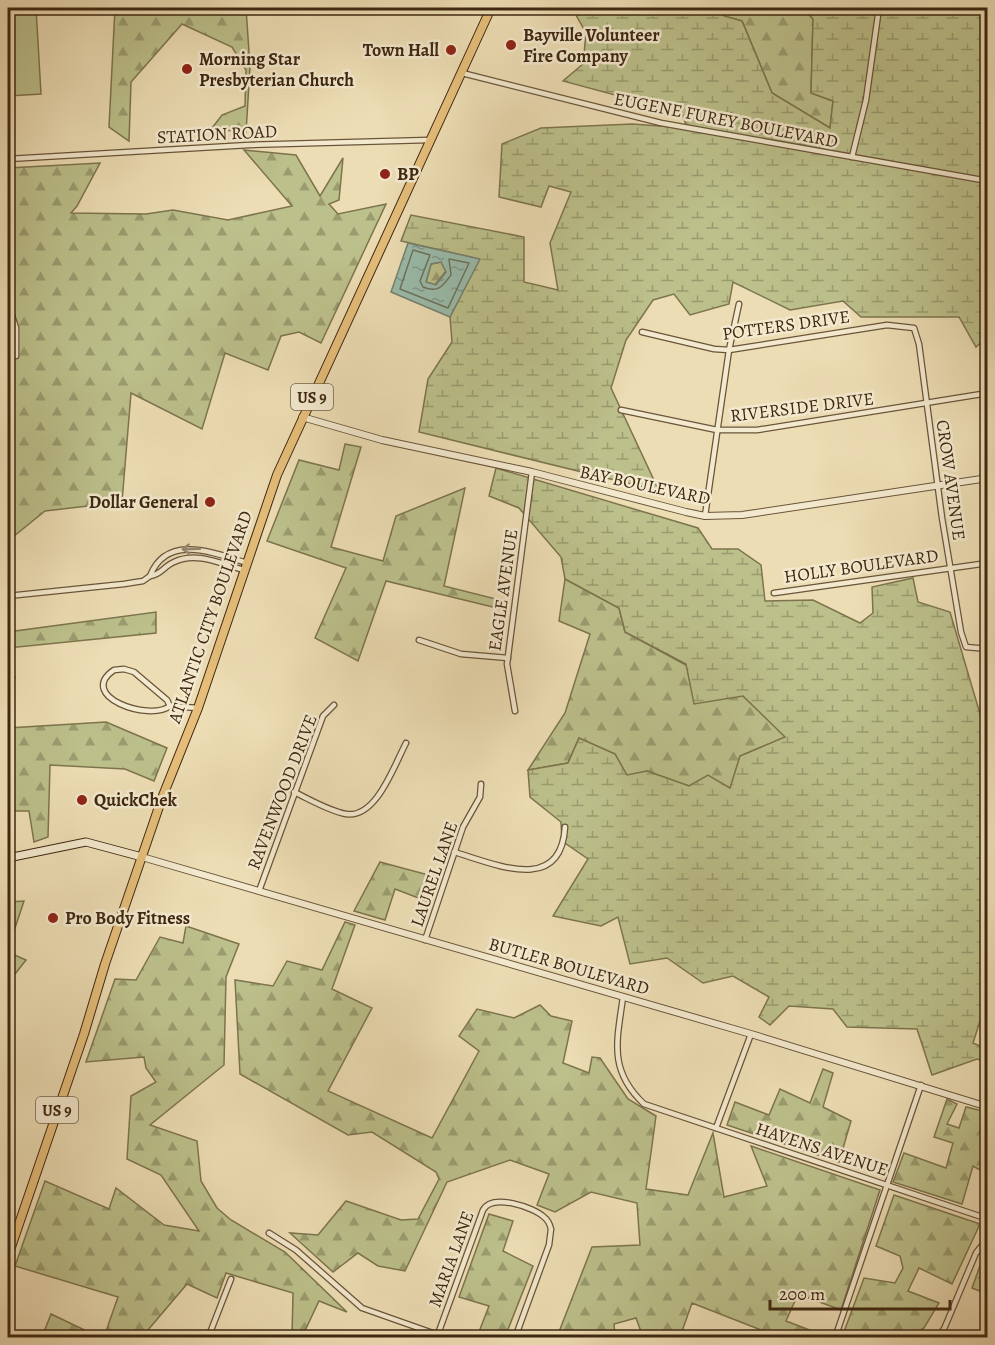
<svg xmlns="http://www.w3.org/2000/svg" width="995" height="1345" font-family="Alegreya,serif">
  <defs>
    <pattern id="forest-firs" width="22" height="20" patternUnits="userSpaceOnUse" patternTransform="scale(1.5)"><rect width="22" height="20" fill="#bcc08b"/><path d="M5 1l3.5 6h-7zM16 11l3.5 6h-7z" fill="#9a9c70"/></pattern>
    <pattern id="wetland-marsh" width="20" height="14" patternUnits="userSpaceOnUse" patternTransform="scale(1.5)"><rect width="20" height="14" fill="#bcc08b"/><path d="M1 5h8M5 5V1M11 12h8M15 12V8" fill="none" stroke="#9a9c70"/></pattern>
    <pattern id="water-ripples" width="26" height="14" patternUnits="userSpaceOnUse" patternTransform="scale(1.5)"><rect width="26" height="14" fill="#99bcac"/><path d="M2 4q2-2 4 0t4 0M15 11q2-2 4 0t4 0" fill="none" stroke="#7e998b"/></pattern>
  </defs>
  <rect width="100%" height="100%" fill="#edddb4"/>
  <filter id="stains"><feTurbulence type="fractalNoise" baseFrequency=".00333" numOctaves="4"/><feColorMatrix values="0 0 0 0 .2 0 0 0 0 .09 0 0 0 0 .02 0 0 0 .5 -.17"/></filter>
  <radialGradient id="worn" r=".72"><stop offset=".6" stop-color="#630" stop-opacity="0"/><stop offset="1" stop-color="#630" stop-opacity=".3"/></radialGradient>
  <path fill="#bcc08b" stroke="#7d744e" stroke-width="1.5" d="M 8,8 L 36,8 L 41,94 L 8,96 Z"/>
  <g fill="url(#forest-firs)" stroke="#7d744e" stroke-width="1.5">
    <path d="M 115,8 L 246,8 L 250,67 L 246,133 L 212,128 L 222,115 L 245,106 L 246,70 L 232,47 L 182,24 L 131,82 L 129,141 L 109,127 Z"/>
    <path d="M 722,8 L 803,8 L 813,19 L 811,93 L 833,101 L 830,128 L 772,93 L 742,21 L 724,16 Z"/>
    <path d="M 244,150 L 296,155 L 320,196 L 343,158 L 339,200 L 329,204 L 338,214 L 386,204 L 321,343 L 299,332 L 281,336 L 268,370 L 225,353 L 202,429 L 131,393 L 122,502 L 45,511 L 8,541 L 8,168 L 100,163 L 77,206 L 71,213 L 146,214 L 173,210 L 228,220 L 292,206 Z"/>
    <path d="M 441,262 L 446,271 L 435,285 L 426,282 L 431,264 Z"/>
    <path d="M 345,444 L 361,447 L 331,547 L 383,561 L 396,516 L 465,488 L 444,586 L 500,600 L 501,609 L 386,581 L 358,661 L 315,638 L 346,568 L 267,541 L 299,460 L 339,470 Z"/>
    <path d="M 565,579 L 619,608 L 625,632 L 743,696 L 786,737 L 740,756 L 731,788 L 689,786 L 647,771 L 627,776 L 615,754 L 579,738 L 568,763 L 528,770 L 565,713 L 590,634 L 559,621 Z"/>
    <path d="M 156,612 L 156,633 L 8,648 L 8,632 Z"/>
    <path d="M 106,722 L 167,748 L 154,781 L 125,769 L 50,765 L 48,837 L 34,842 L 29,811 L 8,811 L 8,728 Z"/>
    <path d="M 380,862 L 436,877 L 429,902 L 395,889 L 385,920 L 354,911 Z"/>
    <path d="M 24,901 L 8,949 L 8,902 Z"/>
    <path d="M 345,922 L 355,925 L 332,989 L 372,1008 L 328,1091 L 432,1138 L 479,1051 L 459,1036 L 477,1009 L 514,1018 L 540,1005 L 551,1016 L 572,1021 L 563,1063 L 589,1073 L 592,1057 L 600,1058 L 628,1099 L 656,1116 L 646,1189 L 688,1195 L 713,1133 L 724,1197 L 767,1186 L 751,1146 L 880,1190 L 841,1310 L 798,1294 L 786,1321 L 828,1337 L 779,1337 L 692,1303 L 680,1337 L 643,1337 L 636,1318 L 614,1324 L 615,1337 L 557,1337 L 592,1247 L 640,1245 L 637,1203 L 591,1192 L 555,1212 L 537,1205 L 549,1174 L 510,1160 L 447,1182 L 405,1271 L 378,1266 L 358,1253 L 333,1272 L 290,1233 L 318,1235 L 346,1201 L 401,1220 L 418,1219 L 439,1179 L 436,1172 L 372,1132 L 348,1135 L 240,1074 L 235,980 L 273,986 L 287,961 L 322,970 Z"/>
    <path d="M 186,926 L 239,944 L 226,977 L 224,1065 L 150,1125 L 197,1141 L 201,1181 L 217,1208 L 231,1220 L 285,1252 L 347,1312 L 319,1301 L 302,1337 L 292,1337 L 293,1293 L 226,1273 L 217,1298 L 187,1284 L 142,1337 L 104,1337 L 118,1297 L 15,1266 L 45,1181 L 109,1209 L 116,1188 L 164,1225 L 199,1231 L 161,1175 L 127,1159 L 131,1096 L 156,1082 L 146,1068 L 144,1057 L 86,1062 L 115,979 L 136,980 L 160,937 L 183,943 Z"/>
    <path d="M 8,952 L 26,960 L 8,983 Z"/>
    <path d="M 823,1069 L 833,1073 L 823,1107 L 851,1121 L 839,1162 L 727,1125 L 735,1102 L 769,1115 L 780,1089 L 810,1103 Z"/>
    <path d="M 947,1099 L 957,1104 L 947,1124 L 959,1128 L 966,1107 L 987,1112 L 987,1174 L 973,1166 L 962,1204 L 893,1182 L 904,1153 L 946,1168 L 953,1143 L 934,1137 Z"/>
    <path d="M 894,1195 L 980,1224 L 952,1284 L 919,1268 L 908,1291 L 939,1303 L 924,1328 L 908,1337 L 842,1337 L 864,1278 L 895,1283 L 903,1268 L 900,1256 L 876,1246 Z"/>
    <path d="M 489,1214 L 513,1221 L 503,1251 L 533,1266 L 505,1337 L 477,1337 L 489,1306 L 459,1297 Z"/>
    <path d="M 51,1314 L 99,1337 L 42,1337 Z"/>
  </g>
  <g fill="url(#wetland-marsh)" stroke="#7d744e" stroke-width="1.5">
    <path d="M 572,8 L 722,8 L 724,16 L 742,21 L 772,93 L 830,128 L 833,101 L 811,93 L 813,19 L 803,8 L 982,8 L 987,15 L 987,337 L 976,347 L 959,317 L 861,317 L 843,301 L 790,310 L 733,282 L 729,304 L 690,315 L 674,294 L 653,300 L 626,340 L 611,388 L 659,491 L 419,432 L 428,379 L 452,342 L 450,317 L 479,259 L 401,241 L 411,215 L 524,237 L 524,282 L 558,290 L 550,243 L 571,192 L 549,186 L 541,207 L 499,197 L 502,144 L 541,128 L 632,124 L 687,128 L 682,113 L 563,81 L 583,64 L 586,33 Z"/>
    <path d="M 496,468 L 698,528 L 712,549 L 738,549 L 761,565 L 765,601 L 813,600 L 860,623 L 873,613 L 872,587 L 913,578 L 918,602 L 950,612 L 983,724 L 987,724 L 988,996 L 973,1043 L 987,1049 L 987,1062 L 977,1059 L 932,1075 L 917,1029 L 847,1027 L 833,1009 L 789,1006 L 770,1025 L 759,1017 L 769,997 L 733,976 L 703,983 L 667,958 L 630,964 L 618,917 L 601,926 L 553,916 L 588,859 L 562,841 L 561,822 L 530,797 L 528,770 L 568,763 L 579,738 L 615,754 L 627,775 L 647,771 L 689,786 L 708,775 L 730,788 L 740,756 L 785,737 L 743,696 L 694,704 L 686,664 L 625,632 L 619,608 L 565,579 L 561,557 L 519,508 L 489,496 Z"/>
    <path d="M 986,1249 L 987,1249 L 987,1294 L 972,1288 Z"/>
  </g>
  <path fill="url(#water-ripples)" stroke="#75806e" stroke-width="1.5" fill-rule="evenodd" d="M 408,243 L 480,259 L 450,317 L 391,292 ZM 441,262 L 446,272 L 436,285 L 426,282 L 431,264 Z"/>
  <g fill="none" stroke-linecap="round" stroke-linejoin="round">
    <path stroke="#6c725e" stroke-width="1.5" d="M 413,250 L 430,255 L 420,281 L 423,287 C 438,293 442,287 451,275 L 449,259 L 469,263 L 448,308 L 400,289 Z"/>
    <defs>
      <g id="minor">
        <path d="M 462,73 L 661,123 L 988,181"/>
        <path d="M 852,157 L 866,100 L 879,8"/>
        <path d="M 8,159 L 249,145 L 429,140"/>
        <path d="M 8,303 L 16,328 L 16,356"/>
        <path d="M 642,332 L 714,349 L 729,350 L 887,325 L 914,328 L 919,344 L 942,518 L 961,632 L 966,647 L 988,649"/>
        <path d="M 621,410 L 717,430 L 757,430 L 988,393"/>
        <path d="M 705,516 L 729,350 L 739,304"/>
        <path d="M 244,570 C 221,564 197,551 174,562 C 164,566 161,575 150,576 C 167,533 214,553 247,563"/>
        <path d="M 774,593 L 988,563"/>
        <path d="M 8,596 L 124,584 L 143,581 L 150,576"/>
        <path d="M 419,640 L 461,654 L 508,658"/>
        <path d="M 124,669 L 134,672 L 167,700 L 170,706 C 149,722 76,696 114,670 Z"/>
        <path d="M 8,679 L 12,677"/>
        <path d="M 170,706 L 198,708"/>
        <path d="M 515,711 L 507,664 L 532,472"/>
        <path d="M 294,792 C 309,799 329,811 346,814 C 376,819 394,766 406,743"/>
        <path d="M 454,852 C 495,864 561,895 565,827"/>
        <path d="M 259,891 L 323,716 L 334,705"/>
        <path d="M 425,940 L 463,827 L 480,797 L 481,784"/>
        <path d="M 623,997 C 617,1041 608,1070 644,1104 L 988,1219"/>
        <path d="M 716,1128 L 751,1034"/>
        <path d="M 269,1233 L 296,1250 L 362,1308 L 447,1338"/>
        <path d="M 438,1334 L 483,1210 C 492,1193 533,1207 544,1217 C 548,1220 550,1225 551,1229 L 549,1245 L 515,1338"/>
        <path d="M 208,1338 L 231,1279"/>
        <path d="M 835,1338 L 921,1085"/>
        <path d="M 937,1338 L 944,1329 L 976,1253 L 988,1238"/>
      </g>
      <g id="tertiary">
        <path d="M 302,417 L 382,440 L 532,472 L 686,512 L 705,516 L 742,515 L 988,478"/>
        <path d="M 142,857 L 751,1034 L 988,1107"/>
      </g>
      <path id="secondary" d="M 8,858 L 86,842 L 142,857"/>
      <path id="trunk" d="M 8,1256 L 84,1034 L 105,964 L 162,798 L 198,708 L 277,475 L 491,8"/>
    </defs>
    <use href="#minor" stroke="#6a543a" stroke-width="7"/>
    <use href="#tertiary" stroke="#6a543a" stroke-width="8"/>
    <use href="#secondary" stroke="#3e2711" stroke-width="9"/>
    <use href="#trunk" stroke="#3e2711" stroke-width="10"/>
    <use href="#minor" stroke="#f3e9ce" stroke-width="4.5"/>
    <use href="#tertiary" stroke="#f3e9ce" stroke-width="6"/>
    <use href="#secondary" stroke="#f3e9ce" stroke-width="7"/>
    <use href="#trunk" stroke="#e6be7a" stroke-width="8"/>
  </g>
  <defs><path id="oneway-shaft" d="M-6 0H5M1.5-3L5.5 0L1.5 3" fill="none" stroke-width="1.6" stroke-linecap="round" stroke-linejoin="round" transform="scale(1.5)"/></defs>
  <use stroke="#988870" href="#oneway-shaft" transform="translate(191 549) rotate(178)"/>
  <g fill="#8f2418" stroke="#f3e9ce" stroke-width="2">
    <circle cx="511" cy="45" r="6"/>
    <circle cx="451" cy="50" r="6"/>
    <circle cx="187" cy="69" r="6"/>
    <circle cx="385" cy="174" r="6"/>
    <circle cx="210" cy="502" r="6"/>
    <circle cx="82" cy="800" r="6"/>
    <circle cx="53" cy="918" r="6"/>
  </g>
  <g text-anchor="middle" stroke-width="5" stroke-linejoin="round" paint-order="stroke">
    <g fill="#f3e9ce" stroke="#74614a" stroke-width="1.5">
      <rect x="291" y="384" width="42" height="26" rx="4.5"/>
      <rect x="36" y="1097" width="42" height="26" rx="4.5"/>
    </g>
    <g font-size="16" font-weight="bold" fill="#3e2711">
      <text x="312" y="403">US 9</text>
      <text x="57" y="1116">US 9</text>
    </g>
    <g font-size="18" font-weight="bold" fill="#3e2711" stroke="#f3e9ce" text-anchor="start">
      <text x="523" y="41">Bayville Volunteer<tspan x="523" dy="21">Fire Company</tspan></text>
      <text x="439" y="56" text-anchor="end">Town Hall</text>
      <text x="199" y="65">Morning Star<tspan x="199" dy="21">Presbyterian Church</tspan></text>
      <text x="397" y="180">BP</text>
      <text x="198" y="508" text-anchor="end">Dollar General</text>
      <text x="94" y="806">QuickChek</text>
      <text x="65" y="924">Pro Body Fitness</text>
    </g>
    <g font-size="18" fill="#3e2711" stroke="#f3e9ce">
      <text transform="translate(726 120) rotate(11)" y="6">EUGENE FUREY BOULEVARD</text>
      <text transform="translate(217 134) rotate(-3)" y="6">STATION ROAD</text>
      <text transform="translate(786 325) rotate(-8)" y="6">POTTERS DRIVE</text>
      <text transform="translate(802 407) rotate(-7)" y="6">RIVERSIDE DRIVE</text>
      <text transform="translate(951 480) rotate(82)" y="6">CROW AVENUE</text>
      <text transform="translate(645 485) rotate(12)" y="6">BAY BOULEVARD</text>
      <text transform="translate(861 566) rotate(-8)" y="6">HOLLY BOULEVARD</text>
      <text transform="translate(503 590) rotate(-82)" y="6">EAGLE AVENUE</text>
      <text transform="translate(210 617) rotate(-71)" y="6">ATLANTIC CITY BOULEVARD</text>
      <text transform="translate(282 792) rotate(-69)" y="6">RAVENWOOD DRIVE</text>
      <text transform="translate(434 874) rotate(-71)" y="6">LAUREL LANE</text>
      <text transform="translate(569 966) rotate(16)" y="6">BUTLER BOULEVARD</text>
      <text transform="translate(822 1149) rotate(18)" y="6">HAVENS AVENUE</text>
      <text transform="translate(451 1259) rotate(-70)" y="6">MARIA LANE</text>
    </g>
  </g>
  <rect width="995" height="1345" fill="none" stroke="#edddb4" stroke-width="30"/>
  <rect x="9" y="9" width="977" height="1327" fill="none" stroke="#3e2711" stroke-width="3"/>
  <rect x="15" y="15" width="965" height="1315" fill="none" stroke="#3e2711" stroke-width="1.5"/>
  <path d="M770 1300v9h180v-9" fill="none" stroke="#3e2711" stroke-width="3"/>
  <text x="779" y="1300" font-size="18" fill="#3e2711" stroke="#f3e9ce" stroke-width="4.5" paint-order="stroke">200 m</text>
  <rect width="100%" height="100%" filter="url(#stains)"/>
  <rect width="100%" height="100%" fill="url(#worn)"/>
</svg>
